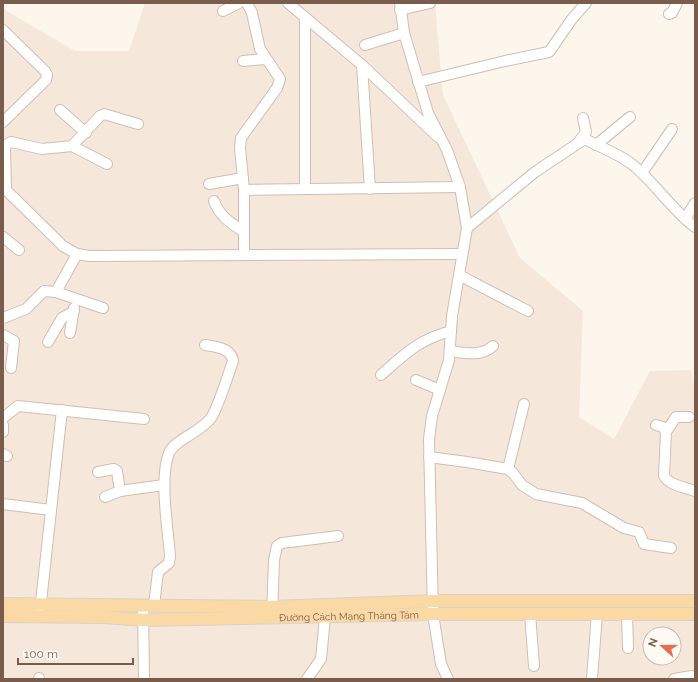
<svg xmlns="http://www.w3.org/2000/svg" width="698" height="682" font-family="Raleway,sans-serif">
  <rect width="100%" height="100%" fill="#fdf6ec"/>
  <path fill="#f5e8da" fill-rule="evenodd" d="M 145,3 L 435,3 L 443,95 L 520,258 L 583,311 L 579,417 L 614,439 L 650,371 L 691,370 L 695,391 L 695,679 L 3,679 L 3,9 L 75,51 L 129,51 ZM 650,634 L 674,634 L 674,658 L 650,658 Z"/>
  <g fill="none" stroke-linecap="round" stroke-linejoin="round">
    <defs>
      <g id="minor">
        <path d="M 288,3 L 362,65 L 438,137"/>
        <path d="M 400,3 L 404,33 L 428,113 L 447,150 L 460,187 L 467,228 L 452,316 L 449,360 L 432,416 L 429,439 L 433,614 L 441,664 L 448,679"/>
        <path d="M 400,10 L 430,3"/>
        <path d="M 223,11 L 239,3"/>
        <path d="M 669,14 L 672,13 L 677,3"/>
        <path d="M 305,17 L 305,189"/>
        <path d="M 3,30 L 45,71 L 47,75 L 46,80 L 3,122"/>
        <path d="M 365,45 L 404,33"/>
        <path d="M 243,61 L 265,59"/>
        <path d="M 362,65 L 370,189"/>
        <path d="M 418,82 L 505,61 L 549,52 L 572,19 L 586,3"/>
        <path d="M 60,110 L 86,133"/>
        <path d="M 138,124 L 104,114 L 100,116 L 72,146 L 42,149 L 11,142 L 7,144 L 5,148 L 6,190 L 63,246 L 77,254 L 89,256 L 462,254"/>
        <path d="M 580,140 L 586,132 L 583,118"/>
        <path d="M 596,145 L 630,117"/>
        <path d="M 72,146 L 107,164"/>
        <path d="M 642,173 L 672,129"/>
        <path d="M 209,184 L 243,178"/>
        <path d="M 244,190 L 460,187"/>
        <path d="M 214,201 C 220,217 231,223 244,232"/>
        <path d="M 685,219 L 695,203"/>
        <path d="M 467,228 L 535,172 L 583,140 L 587,140 C 602,148 621,155 633,165 C 656,184 671,209 695,227"/>
        <path d="M 3,237 L 19,250"/>
        <path d="M 77,254 L 56,292 L 103,308"/>
        <path d="M 244,255 L 244,190 L 240,148 L 241,138 L 277,88 L 280,79 L 260,49 L 252,13 L 247,3"/>
        <path d="M 459,275 L 528,311"/>
        <path d="M 3,318 L 26,309 L 44,291 L 56,292"/>
        <path d="M 70,333 L 74,308"/>
        <path d="M 3,335 L 14,341 L 11,368"/>
        <path d="M 48,342 L 62,318 L 74,311"/>
        <path d="M 450,351 C 465,353 481,357 493,346"/>
        <path d="M 381,375 C 406,353 418,340 451,331"/>
        <path d="M 416,380 L 440,390"/>
        <path d="M 3,418 L 18,406 L 144,419"/>
        <path d="M 3,425 L 3,432"/>
        <path d="M 656,425 L 663,427 L 666,432 L 664,476 C 670,486 685,487 695,491"/>
        <path d="M 666,432 L 676,417 L 689,417"/>
        <path d="M 3,454 L 7,456"/>
        <path d="M 429,457 L 467,462 L 508,469 L 513,473 L 522,485 L 536,494 L 582,503 L 624,528 L 639,532 L 644,544 L 671,548"/>
        <path d="M 508,469 L 524,404"/>
        <path d="M 98,472 L 114,469 L 117,471 L 120,491"/>
        <path d="M 105,497 L 120,491 L 164,485"/>
        <path d="M 3,504 L 51,510"/>
        <path d="M 143,605 L 144,679"/>
        <path d="M 154,605 L 158,572 L 169,563 L 170,556 C 168,528 159,478 169,453 C 174,440 201,432 211,418 C 218,408 228,375 233,361 C 231,348 217,347 205,345"/>
        <path d="M 40,611 L 62,410"/>
        <path d="M 272,614 L 274,560 L 277,546 L 282,543 L 338,536"/>
        <path d="M 530,614 L 534,666"/>
        <path d="M 627,614 L 628,648"/>
        <path d="M 39,679 L 39,678"/>
        <path d="M 307,679 L 321,659 L 325,617"/>
        <path d="M 592,679 L 597,614"/>
        <path d="M 674,679 L 692,676"/>
      </g>
      <g id="major">
        <path d="M 3,604 L 271,607 L 433,601 L 695,601"/>
        <path id="s1" d="M 3,616 L 104,617 L 143,620 L 433,614 L 695,614"/>
      </g>
    </defs>
    <use href="#minor" stroke="#d1beb0" stroke-width="12"/>
    <use href="#major" stroke="#dad1cd" stroke-width="14"/>
    <use href="#minor" stroke="#fff" stroke-width="10"/>
    <use href="#major" stroke="#fbd9a5" stroke-width="12"/>
  </g>
  <g text-anchor="middle" stroke-width="3.5" stroke-linejoin="round" paint-order="stroke">
    <g font-size="10" fill="#7a5c4d" stroke="#fffaf3">
      <text dy="4" stroke="none"><textPath href="#s1" startOffset="346">Đường Cách Mạng Tháng Tám</textPath></text>
    </g>
  </g>
  <rect width="698" height="682" fill="none" stroke="#7a5c4d" stroke-width="8"/>
  <g transform="translate(662 646) rotate(291)"><circle r="19" fill="#fffaf3" stroke="#cabbb1"/>
  <path d="M0-3L7 15L0 10L-7 15Z" fill="#e76f51"/>
  <text y="-6" font-size="11" font-weight="bold" text-anchor="middle" fill="#7a5c4d">N</text>
  </g>
  <path d="M18 658v6h115v-6" fill="none" stroke="#7a5c4d" stroke-width="2"/>
  <text x="24" y="658" font-size="12" fill="#7a5c4d" stroke="#fffaf3" stroke-width="3" paint-order="stroke">100 m</text>
</svg>
